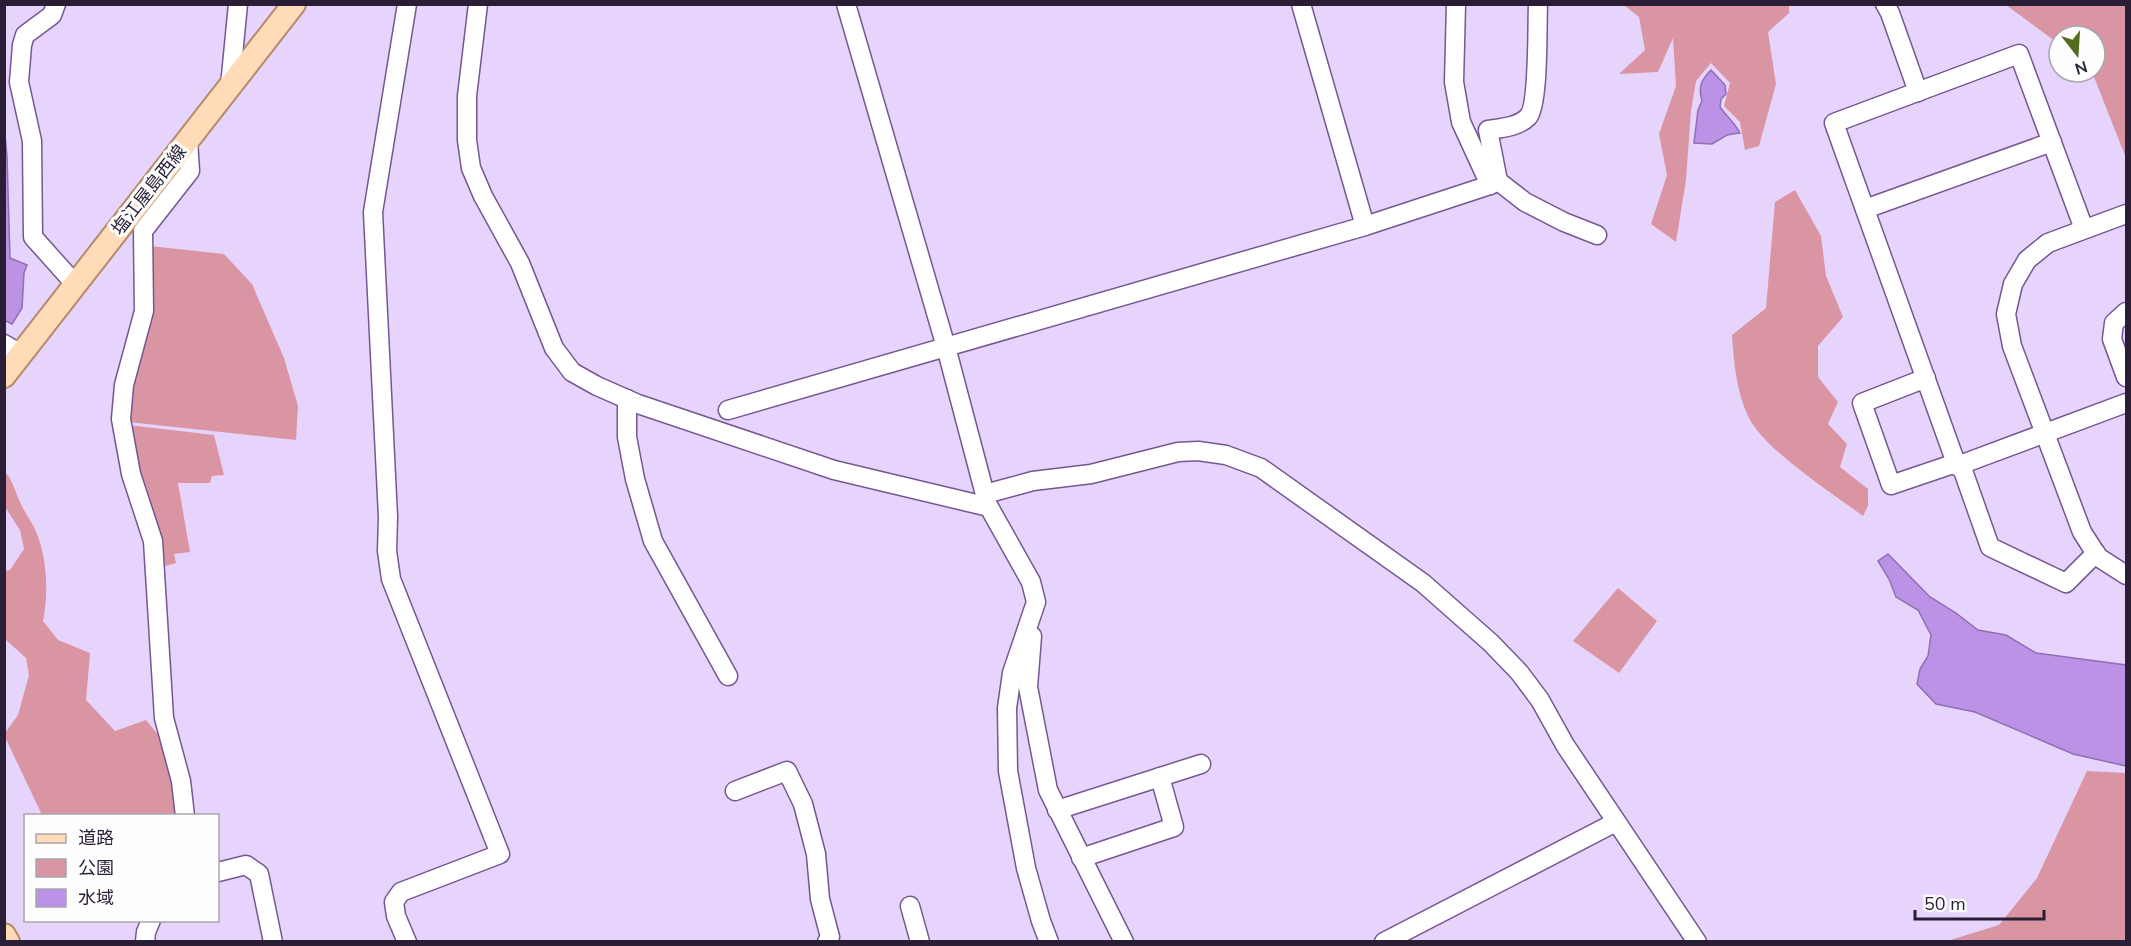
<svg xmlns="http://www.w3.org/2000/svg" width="2131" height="946" font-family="'Nunito Sans','Noto Sans JP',sans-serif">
  <rect width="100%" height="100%" fill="#e7d4fd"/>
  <g fill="#da95a3">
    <path d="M 1624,5 L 1789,5 L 1789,13 L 1768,32 L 1776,84 L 1759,146 L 1745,150 L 1740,122 L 1724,106 L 1730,83 L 1711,63 L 1696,81 L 1691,111 L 1686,180 L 1676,242 L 1651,224 L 1667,175 L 1659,134 L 1676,86 L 1673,38 L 1658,72 L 1619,74 L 1645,50 L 1639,17 Z"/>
    <path d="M 2006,5 L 2126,5 L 2126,158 L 2092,72 L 2095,72 L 2095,36 L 2059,36 L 2059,44 Z"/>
    <path d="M 1795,190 L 1821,236 L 1826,276 L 1843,317 L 1818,346 L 1818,377 L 1838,402 L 1828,424 L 1847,444 L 1840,467 L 1868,489 L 1868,506 L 1863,516 C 1832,493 1763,449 1748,416 C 1736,390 1734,363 1732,335 L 1766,308 L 1775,202 Z"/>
    <path d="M 150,246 L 224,254 L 252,284 L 284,358 L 298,406 L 296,440 L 128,422 Z"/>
    <path d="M 128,425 L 214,435 L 224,475 L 212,476 L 210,483 L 178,483 L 190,552 L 174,554 L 176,563 L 162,567 Z"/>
    <path d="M 4,471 C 12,478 15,491 19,500 C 23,510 30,519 35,529 C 47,556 49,592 43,621 L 58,640 L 90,653 L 86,700 L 115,731 L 146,720 L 160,737 L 177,785 L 176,815 L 42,815 L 5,737 L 5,733 L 18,715 L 29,675 L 26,658 L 5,639 L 5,571 L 10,570 L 24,549 L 20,530 L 5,507 Z"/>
    <path d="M 1618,588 L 1657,621 L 1619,673 L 1573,641 Z"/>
    <path d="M 2087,771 L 2126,773 L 2126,941 L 1947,941 L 1999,925 L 2037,878 Z"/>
  </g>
  <g fill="#bc92e7" stroke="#906fb2" stroke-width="1.5">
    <path d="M 1711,70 L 1725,85 L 1726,94 L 1721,99 L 1720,107 C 1727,117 1734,122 1740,133 L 1727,135 L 1712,144 L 1694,143 L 1698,110 L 1702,101 C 1698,87 1701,80 1711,70 Z"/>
    <path d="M 5,135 L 7,156 L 10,258 L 27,265 L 24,273 L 22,308 L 12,324 L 4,320 Z"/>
    <path d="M 1888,554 L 1930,597 L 1956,613 L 1978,630 L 2006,635 L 2036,653 L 2126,665 L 2126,766 L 2073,754 L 1975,712 L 1936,704 L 1917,684 L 1920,669 L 1928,656 L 1931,635 L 1918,610 L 1896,597 L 1889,579 L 1878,561 Z"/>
  </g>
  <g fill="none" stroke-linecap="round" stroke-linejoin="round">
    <defs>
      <g id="minor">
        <path d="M 56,4 L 52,15 L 25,35 L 22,45 L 19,82 L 32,141 L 33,237 L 75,284"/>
        <path d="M 407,4 L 373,212 L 388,517 L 387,551 L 391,579 L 500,854 L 401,892 L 394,902 L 396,916 L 407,942"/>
        <path d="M 478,4 L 467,96 L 467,140 L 471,168 L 483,196 L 520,263 L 554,348 L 572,372 L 597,386 L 638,404 L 834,470 L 989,507 L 1031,582 L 1036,602 L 1012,673 L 1007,708 L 1008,771 L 1026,868 L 1041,921 L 1049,942"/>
        <path d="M 846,4 L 946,347 L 988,506"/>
        <path d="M 1301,4 L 1365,226"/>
        <path d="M 1456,4 L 1454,82 L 1461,122 L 1490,185"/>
        <path d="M 1538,4 C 1537,25 1539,105 1528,117 C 1518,127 1501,128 1488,130 L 1498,181 L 1525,202 L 1564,222 L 1597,235"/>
        <path d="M 1885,4 L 1890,13 L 1918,92"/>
        <path d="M 230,86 L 238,4"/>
        <path d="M 1865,209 L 2052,142"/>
        <path d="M 2126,214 L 2048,243 L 2027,260 L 2013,284 L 2006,314 L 2012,346 L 2082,532 L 2098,557 L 2126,575"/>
        <path d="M 2084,229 L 2019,54 L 1834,123 L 1957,466 L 2126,403"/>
        <path d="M 2126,312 L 2114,323 L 2112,339 L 2126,377"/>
        <path d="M 4,344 L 21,354"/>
        <path d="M 1926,378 L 1862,403 L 1891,485 L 1956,463"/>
        <path d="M 627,399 L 627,437 L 635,479 L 653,541 L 728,676"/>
        <path d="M 728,410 L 1365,226 L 1490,185 L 1498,181"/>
        <path d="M 1961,465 L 1990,547 L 2066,583 L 2096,553"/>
        <path d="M 985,494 L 1033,481 L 1091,474 L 1178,452 L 1198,451 L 1226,455 L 1261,468 L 1423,583 L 1491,643 L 1519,672 L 1540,700 L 1565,745 L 1697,942"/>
        <path d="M 1032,636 L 1028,687 L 1048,790 L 1124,942"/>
        <path d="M 735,791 L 787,771 L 803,804 L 816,854 L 820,899 L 830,937 L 827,942"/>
        <path d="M 1057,810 L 1201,764"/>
        <path d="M 185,816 L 181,781 L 164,718 L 153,541 L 131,474 L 121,419 L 124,385 L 144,311 L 143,231 L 190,171 L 188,140"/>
        <path d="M 1081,858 L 1174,827 L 1160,777"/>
        <path d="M 218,872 L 246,865 L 259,874 L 273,942"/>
        <path d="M 910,906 L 920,942"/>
        <path d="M 145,942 L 146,932 L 151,920"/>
        <path d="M 1384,942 L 1616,822"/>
      </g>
      <g id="major">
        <path d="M 4,376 L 294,4"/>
        <path d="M 4,935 L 8,942"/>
      </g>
    </defs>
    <use href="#minor" stroke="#755793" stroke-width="21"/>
    <use href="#major" stroke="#b48a6b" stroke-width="26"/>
    <use href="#minor" stroke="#fff" stroke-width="18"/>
    <use href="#major" stroke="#ffdcb7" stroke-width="22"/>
  </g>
  <g text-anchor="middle" stroke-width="6" stroke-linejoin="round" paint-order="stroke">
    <g font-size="18" fill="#2a1d36" stroke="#fefefe">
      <text transform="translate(149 190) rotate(-52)" y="6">塩江屋島西線</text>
    </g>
  </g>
  <rect width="2131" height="946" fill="none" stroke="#2a1d36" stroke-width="12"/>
  <rect x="24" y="814" width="195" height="108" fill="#fefefe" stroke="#a9a4ae" stroke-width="1.5"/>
  <rect x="36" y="834" width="30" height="9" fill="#ffdcb7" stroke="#a9a4ae" stroke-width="1.5"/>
  <text x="78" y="844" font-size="18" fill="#2a1d36">道路</text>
  <rect x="36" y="859" width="30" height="18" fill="#da95a3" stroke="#a9a4ae" stroke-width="1.5"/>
  <text x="78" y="874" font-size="18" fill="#2a1d36">公園</text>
  <rect x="36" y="889" width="30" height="18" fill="#bc92e7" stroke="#a9a4ae" stroke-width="1.5"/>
  <text x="78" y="904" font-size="18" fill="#2a1d36">水域</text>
  <g transform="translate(2077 54) rotate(163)"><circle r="28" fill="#fefefe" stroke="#a9a4ae" stroke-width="1.5"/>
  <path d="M0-4.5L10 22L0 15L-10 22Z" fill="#536d20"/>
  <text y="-9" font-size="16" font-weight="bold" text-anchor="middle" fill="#2a1d36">N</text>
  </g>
  <path d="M1915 910v9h129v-9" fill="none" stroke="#2a1d36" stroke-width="3"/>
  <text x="1924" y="910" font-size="18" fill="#2a1d36" stroke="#fefefe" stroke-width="4.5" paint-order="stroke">50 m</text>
</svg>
